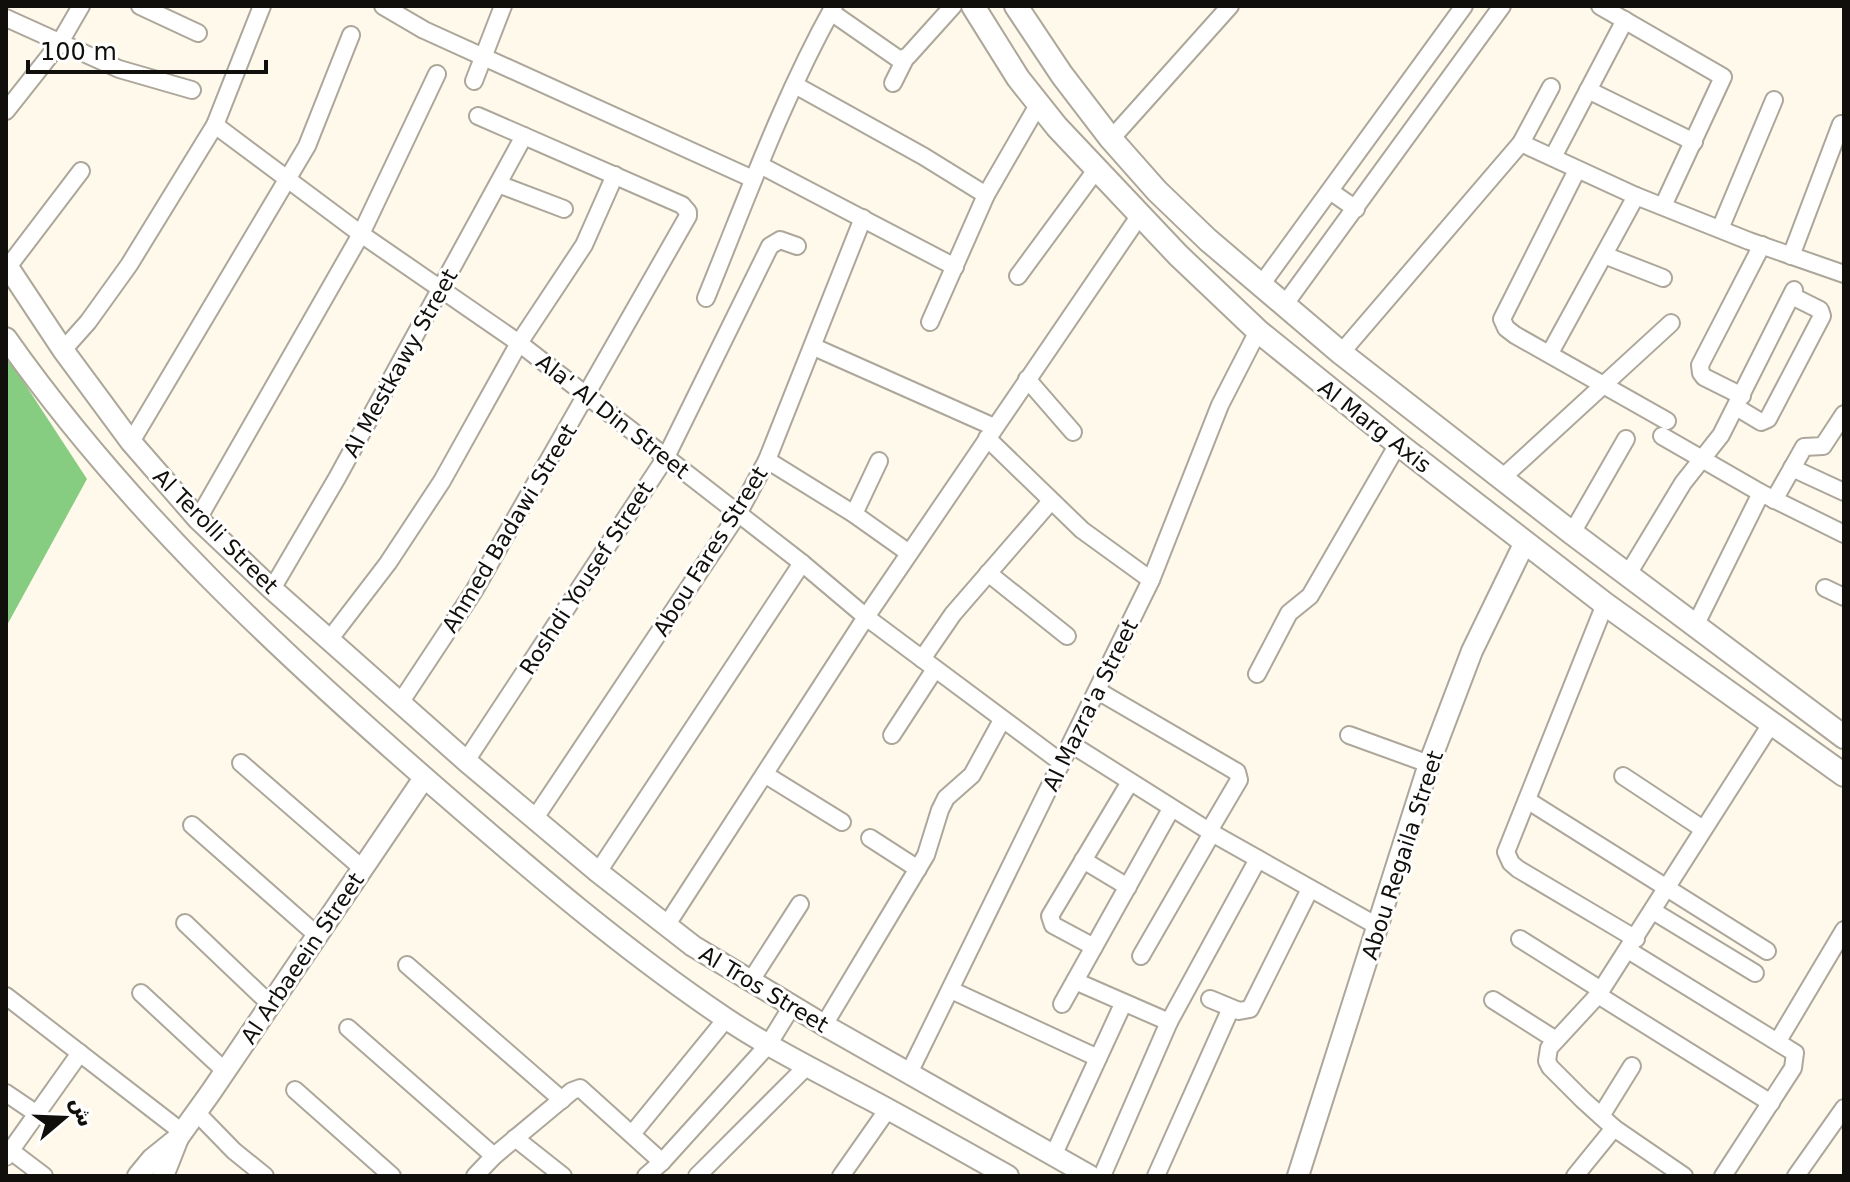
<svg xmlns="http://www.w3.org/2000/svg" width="1850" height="1182" font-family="'DejaVu Sans','Noto Naskh Arabic',sans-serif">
  <rect width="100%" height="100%" fill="#fff9eb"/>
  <path fill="#86cd81" d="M 6,355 L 87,479 L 6,627 Z"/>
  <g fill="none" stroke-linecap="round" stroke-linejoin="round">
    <defs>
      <g id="minor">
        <path d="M 140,6 L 198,33"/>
        <path d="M 383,6 L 424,30 L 753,179"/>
        <path d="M 1600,6 L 1723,77 L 1663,206"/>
        <path d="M 831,12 L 900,60 L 908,56 L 953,6"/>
        <path d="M 6,18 L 119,69 L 192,90"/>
        <path d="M 474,81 L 503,6"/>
        <path d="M 893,83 L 905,59"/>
        <path d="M 795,85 L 923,156 L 986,195"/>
        <path d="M 1588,90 L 1694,142"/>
        <path d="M 6,111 L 59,44 L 81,6"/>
        <path d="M 215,125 L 361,234 L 519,343 L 802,563 L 866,617 L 1062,763"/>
        <path d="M 1111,139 L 1230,6"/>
        <path d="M 1521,143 L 1636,196 L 1749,241 L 1844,274"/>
        <path d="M 1553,157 L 1625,20"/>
        <path d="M 760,165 L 955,267"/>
        <path d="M 1577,170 L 1502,319 L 1506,328 L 1515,335 L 1667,421"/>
        <path d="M 498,184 L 564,209"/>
        <path d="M 1330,191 L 1356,209"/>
        <path d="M 1720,229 L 1774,100"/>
        <path d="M 1604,255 L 1663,278"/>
        <path d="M 1791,256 L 1841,124"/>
        <path d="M 8,267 L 81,171"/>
        <path d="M 1018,276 L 1096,170"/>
        <path d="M 1261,285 L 1464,6"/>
        <path d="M 706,298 C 746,200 782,99 834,6"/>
        <path d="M 1285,304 L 1502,6"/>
        <path d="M 930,322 L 986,195 L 1038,105"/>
        <path d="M 814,347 L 994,427"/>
        <path d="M 63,350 L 88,322 L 129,265 L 215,125 L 262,6"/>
        <path d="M 1341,353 L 1521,143 L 1551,87"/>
        <path d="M 1550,353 L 1636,196"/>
        <path d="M 1027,379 L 1073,432"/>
        <path d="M 1742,396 L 1704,377 L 1701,373 L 1700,365 L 1762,245"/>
        <path d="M 1736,407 L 1761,422 L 1768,419 L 1822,316 L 1820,310 L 1792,296"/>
        <path d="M 1662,436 L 1761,493 L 1844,534"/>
        <path d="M 987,438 L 1082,530 L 1151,580"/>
        <path d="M 131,442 L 307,146 L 351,35"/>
        <path d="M 767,460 L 854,514 L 909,553"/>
        <path d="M 1792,468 L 1844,492"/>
        <path d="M 1502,478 L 1671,323"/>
        <path d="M 1774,500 L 1804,447 L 1823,446 L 1844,414"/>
        <path d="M 854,514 L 879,461"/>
        <path d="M 198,519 L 361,234 L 437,74"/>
        <path d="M 1572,533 L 1626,439"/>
        <path d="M 988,573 L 1067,636"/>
        <path d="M 1628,574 L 1683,483 L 1721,435 L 1794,290"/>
        <path d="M 1825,588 L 1844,597"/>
        <path d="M 272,589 L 337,478 L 524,136"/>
        <path d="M 1605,604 L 1506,852 L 1511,863 L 1518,869 L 1636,939"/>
        <path d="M 1695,626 L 1761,493"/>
        <path d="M 329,640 L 388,563 L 442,481 L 519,343 L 584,245 L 615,175"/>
        <path d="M 922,659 L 953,614 L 1051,501"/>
        <path d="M 1257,674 L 1289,613 L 1310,596 L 1398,444"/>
        <path d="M 1098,691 L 1237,772 L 1239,780 L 1209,831"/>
        <path d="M 400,703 L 474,591 L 688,216 L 688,212 L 682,205 L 478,116"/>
        <path d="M 892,735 L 935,669"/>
        <path d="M 1349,735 L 1429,764"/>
        <path d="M 1071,744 L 1212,833 L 1379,927"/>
        <path d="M 466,761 L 666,457 L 770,246 L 780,240 L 797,246"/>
        <path d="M 241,763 L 363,869"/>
        <path d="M 766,775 L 842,822"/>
        <path d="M 1623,776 L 1703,829"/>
        <path d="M 1527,800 L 1767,951"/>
        <path d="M 535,818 L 738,514 L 767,460 L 863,218"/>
        <path d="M 192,825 L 318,936"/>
        <path d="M 870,838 L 918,869"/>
        <path d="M 1083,860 L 1128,887"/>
        <path d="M 598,872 L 802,563"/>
        <path d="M 1653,911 L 1755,973"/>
        <path d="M 185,923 L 271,1005"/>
        <path d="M 666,926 L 866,617 L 1140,215"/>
        <path d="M 1520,939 L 1601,990"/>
        <path d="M 1094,947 L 1053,925 L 1050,916 L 1130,782"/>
        <path d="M 1628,950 L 1795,1053 L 1793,1068 L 1723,1176"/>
        <path d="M 1141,956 L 1212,833"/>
        <path d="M 407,965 L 562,1100"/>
        <path d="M 1075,981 L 1169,1022"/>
        <path d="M 750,982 L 800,904"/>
        <path d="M 951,990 L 1098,1058"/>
        <path d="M 141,993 L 225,1071"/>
        <path d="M 1598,995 L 1771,1103"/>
        <path d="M 6,996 L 182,1132"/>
        <path d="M 1210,999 L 1239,1011 L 1250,1009 L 1310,889"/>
        <path d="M 1493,1000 L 1556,1040"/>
        <path d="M 1062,1004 L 1171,809"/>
        <path d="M 824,1025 L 926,855 L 940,810 L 946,798 L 972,775 L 1002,720"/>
        <path d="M 348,1028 L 494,1156"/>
        <path d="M 1778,1041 L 1844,930"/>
        <path d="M 909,1073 L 1151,580 L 1220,405 L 1258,331"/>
        <path d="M 295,1090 L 392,1176"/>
        <path d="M 6,1093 L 37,1114"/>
        <path d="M 196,1112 L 234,1151 L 265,1176"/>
        <path d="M 1601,1116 L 1632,1066"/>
        <path d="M 632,1134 L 726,1019"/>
        <path d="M 515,1138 L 563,1176"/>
        <path d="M 11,1151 L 44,1176"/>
        <path d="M 1053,1156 L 1123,1004"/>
        <path d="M 6,1157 L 80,1053"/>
        <path d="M 475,1176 L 494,1156 L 572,1091 L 580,1088 L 662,1162"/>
        <path d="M 646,1176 L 662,1162 L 768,1045 L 792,1006"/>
        <path d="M 697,1176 L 807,1066"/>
        <path d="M 841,1176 L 888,1109"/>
        <path d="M 1102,1176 L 1169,1022 L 1258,859"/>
        <path d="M 1156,1176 L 1231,1008"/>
        <path d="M 1575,1176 L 1614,1128"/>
        <path d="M 1684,1176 L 1614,1128 L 1583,1100 L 1550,1067 L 1547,1061 L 1549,1048 L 1598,995 L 1771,724"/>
        <path d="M 1796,1176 L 1844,1108"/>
      </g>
      <g id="tertiary">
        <path d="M 6,264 L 63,350 L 131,442 L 198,519 L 272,589 L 466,761 L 598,872 L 693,946 L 824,1025 L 1090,1176"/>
        <path d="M 6,338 C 127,510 282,654 440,791 C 532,871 624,950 725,1018 C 770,1048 820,1073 869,1099 C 916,1124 961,1150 1008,1176"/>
        <path d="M 138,1176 L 152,1159 L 178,1138 L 211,1092 L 424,778"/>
        <path d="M 163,1176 L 178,1138"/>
        <path d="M 1298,1176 L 1429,764 L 1472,651 L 1525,542"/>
      </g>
      <g id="secondary">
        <path d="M 973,6 L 1018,78 L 1057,127 L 1178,255 L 1258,331 L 1398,444 L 1605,604 L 1844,775"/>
        <path d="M 1016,6 L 1062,75 L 1111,139 L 1157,191 L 1208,240 L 1341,353 L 1572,533 L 1844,737"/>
      </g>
    </defs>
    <use href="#minor" stroke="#aca79a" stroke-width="20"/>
    <use href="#tertiary" stroke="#aca79a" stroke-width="24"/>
    <use href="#secondary" stroke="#aca79a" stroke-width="26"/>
    <use href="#minor" stroke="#fff" stroke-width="16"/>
    <use href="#tertiary" stroke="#fff" stroke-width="20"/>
    <use href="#secondary" stroke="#fff" stroke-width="22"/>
  </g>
  <g text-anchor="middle" stroke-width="6" stroke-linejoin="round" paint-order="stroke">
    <g font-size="22" fill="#110f0b" stroke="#fff">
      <text transform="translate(400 363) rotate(-61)" y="8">Al Mestkawy Street</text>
      <text transform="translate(613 416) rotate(38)" y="8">Ala' Al Din Street</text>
      <text transform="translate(1375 426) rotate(38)" y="8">Al Marg Axis</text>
      <text transform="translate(509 528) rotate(-59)" y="8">Ahmed Badawi Street</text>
      <text transform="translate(216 531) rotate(45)" y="8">Al Terolli Street</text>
      <text transform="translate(710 551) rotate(-58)" y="8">Abou Fares Street</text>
      <text transform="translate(586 578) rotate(-57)" y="8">Roshdi Yousef Street</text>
      <text transform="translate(1090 705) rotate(-64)" y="8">Al Mazra'a Street</text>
      <text transform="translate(1402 855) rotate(-72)" y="8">Abou Regaila Street</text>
      <text transform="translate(302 958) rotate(-56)" y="8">Al Arbaeein Street</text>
      <text transform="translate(764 989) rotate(31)" y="8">Al Tros Street</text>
    </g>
  </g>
  <rect width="1850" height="1182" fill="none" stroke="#110f0b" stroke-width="16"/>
  <g transform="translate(64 1118) rotate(71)" stroke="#ffffff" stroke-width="6" paint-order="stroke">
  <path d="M0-6L14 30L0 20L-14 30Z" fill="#110f0b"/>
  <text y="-12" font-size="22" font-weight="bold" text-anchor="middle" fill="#110f0b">ش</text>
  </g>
  <path d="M28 60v12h238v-12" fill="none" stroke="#110f0b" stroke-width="4"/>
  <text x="40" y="60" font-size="24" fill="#110f0b" stroke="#ffffff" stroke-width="6" paint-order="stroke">100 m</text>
</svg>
